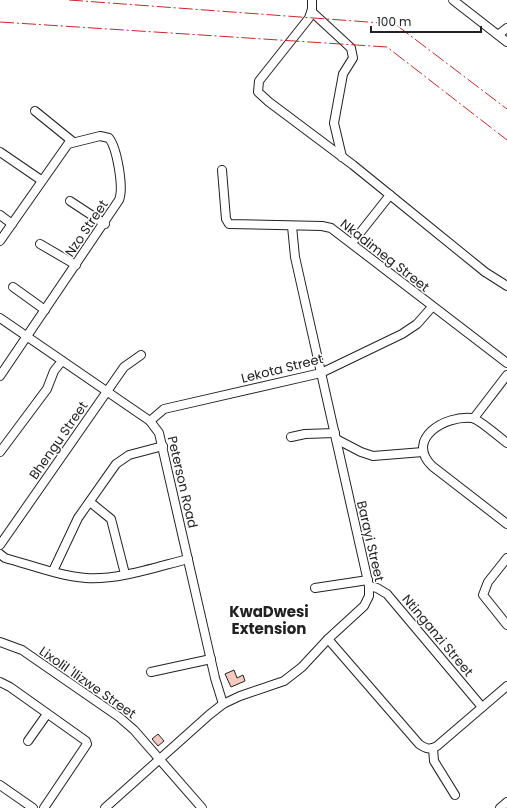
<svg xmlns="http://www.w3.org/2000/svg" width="507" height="808" font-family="Poppins,sans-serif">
  <rect width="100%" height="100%" fill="#fff"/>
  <g fill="#f3c9c0" stroke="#222">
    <path d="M 234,670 L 237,678 L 243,675 L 245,681 L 231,687 L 225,674 Z"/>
    <path d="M 158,734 L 164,741 L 158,746 L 152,739 Z"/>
  </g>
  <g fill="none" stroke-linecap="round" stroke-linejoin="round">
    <defs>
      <g id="minor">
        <path d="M 312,0 L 312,9 L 309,18 L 259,81 L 258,92 L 269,102 L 353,165 L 485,272 L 507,286"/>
        <path d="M 453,0 L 507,42"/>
        <path d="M 312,12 L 351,48 L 353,58 L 343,74 L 334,123 L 342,157"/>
        <path d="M 498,35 L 507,28"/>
        <path d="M 35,111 L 72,141"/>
        <path d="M 0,152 L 41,180"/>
        <path d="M 222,170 L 226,219 L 229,224 L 322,226 L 331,228 L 507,363"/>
        <path d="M 70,201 L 105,224"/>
        <path d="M 0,215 L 12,224"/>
        <path d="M 0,241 L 68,144 L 100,136 L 109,138 C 117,148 124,188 119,200 L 0,376"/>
        <path d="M 352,243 L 390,195"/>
        <path d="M 40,244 L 76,265"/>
        <path d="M 13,287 L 45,310"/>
        <path d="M 0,318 L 150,421 L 159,433 L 215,678 L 223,704"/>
        <path d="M 474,418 L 507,375"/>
        <path d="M 150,421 L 164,409 L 321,373 L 402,334 L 417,324 L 432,307"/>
        <path d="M 291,437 L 305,434 L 335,433"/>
        <path d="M 336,439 L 361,452 L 373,456 L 423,452"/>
        <path d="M 507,443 C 500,438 479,419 472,418 C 445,415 405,439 432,466 L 507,524"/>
        <path d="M 0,452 L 47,389 L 54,371 L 62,361"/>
        <path d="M 90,502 L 111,519 L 125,574"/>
        <path d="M 0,545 L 124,367 L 141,355"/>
        <path d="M 0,554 L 5,558 C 31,565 59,576 86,578 C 119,580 156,567 188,559"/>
        <path d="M 507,558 L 488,582 L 483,595 L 507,625"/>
        <path d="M 53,571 L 78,518 L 116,464 L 129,455 L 163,446"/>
        <path d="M 369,586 L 377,588 L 387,594 L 482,707"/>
        <path d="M 315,588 L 368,580"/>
        <path d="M 328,639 L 419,744 C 426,749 430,750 437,746 L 507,686"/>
        <path d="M 0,642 L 22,650 L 119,717 L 134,730 L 202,808"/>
        <path d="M 151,672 L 211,659"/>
        <path d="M 0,682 L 10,687 L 86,741 L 87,744 L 44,808"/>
        <path d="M 28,741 L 47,714"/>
        <path d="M 433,748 L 434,761 L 455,795"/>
        <path d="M 0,785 L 33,808"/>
        <path d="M 105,808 L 209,715 L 223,704 L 240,696 L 284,681 L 302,667 L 328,639 L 364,606 L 369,596 L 369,586 L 295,257 L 292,226"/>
        <path d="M 500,808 L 507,802"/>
      </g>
    </defs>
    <use href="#minor" stroke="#222" stroke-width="10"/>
    <use href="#minor" stroke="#fff" stroke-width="8"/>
    <g stroke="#c62828" stroke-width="1" stroke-dasharray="14 3 2 3" stroke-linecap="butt">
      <path d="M 69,0 L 395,24 L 507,109"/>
      <path d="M 0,22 L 387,47 L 507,140"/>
    </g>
  </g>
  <g text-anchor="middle" stroke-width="3" stroke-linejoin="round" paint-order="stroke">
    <g font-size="13" fill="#222" stroke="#fff">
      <text transform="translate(86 228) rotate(-56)" y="5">Nzo Street</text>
      <text transform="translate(385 255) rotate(38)" y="5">Nkadimeg Street</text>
      <text transform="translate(282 368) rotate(-14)" y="5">Lekota Street</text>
      <text transform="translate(58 440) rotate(-55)" y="5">Bhengu Street</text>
      <text transform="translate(183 482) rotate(77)" y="5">Peterson Road</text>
      <text transform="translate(371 541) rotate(77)" y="5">Barayi Street</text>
      <text transform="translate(438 635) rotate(50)" y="5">Ntinganzi Street</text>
      <text transform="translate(88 682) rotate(35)" y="5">Lixolil 'Ilizwe Street</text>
    </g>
    <g font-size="15" font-weight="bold" fill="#222" stroke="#fff">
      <text x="269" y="617">KwaDwesi<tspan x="269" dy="17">Extension</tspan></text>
    </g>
  </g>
  <path d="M371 26v6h110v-6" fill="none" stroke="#222222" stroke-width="2"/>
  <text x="377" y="26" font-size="12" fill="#222222" stroke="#ffffff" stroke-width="3" paint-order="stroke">100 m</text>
</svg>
